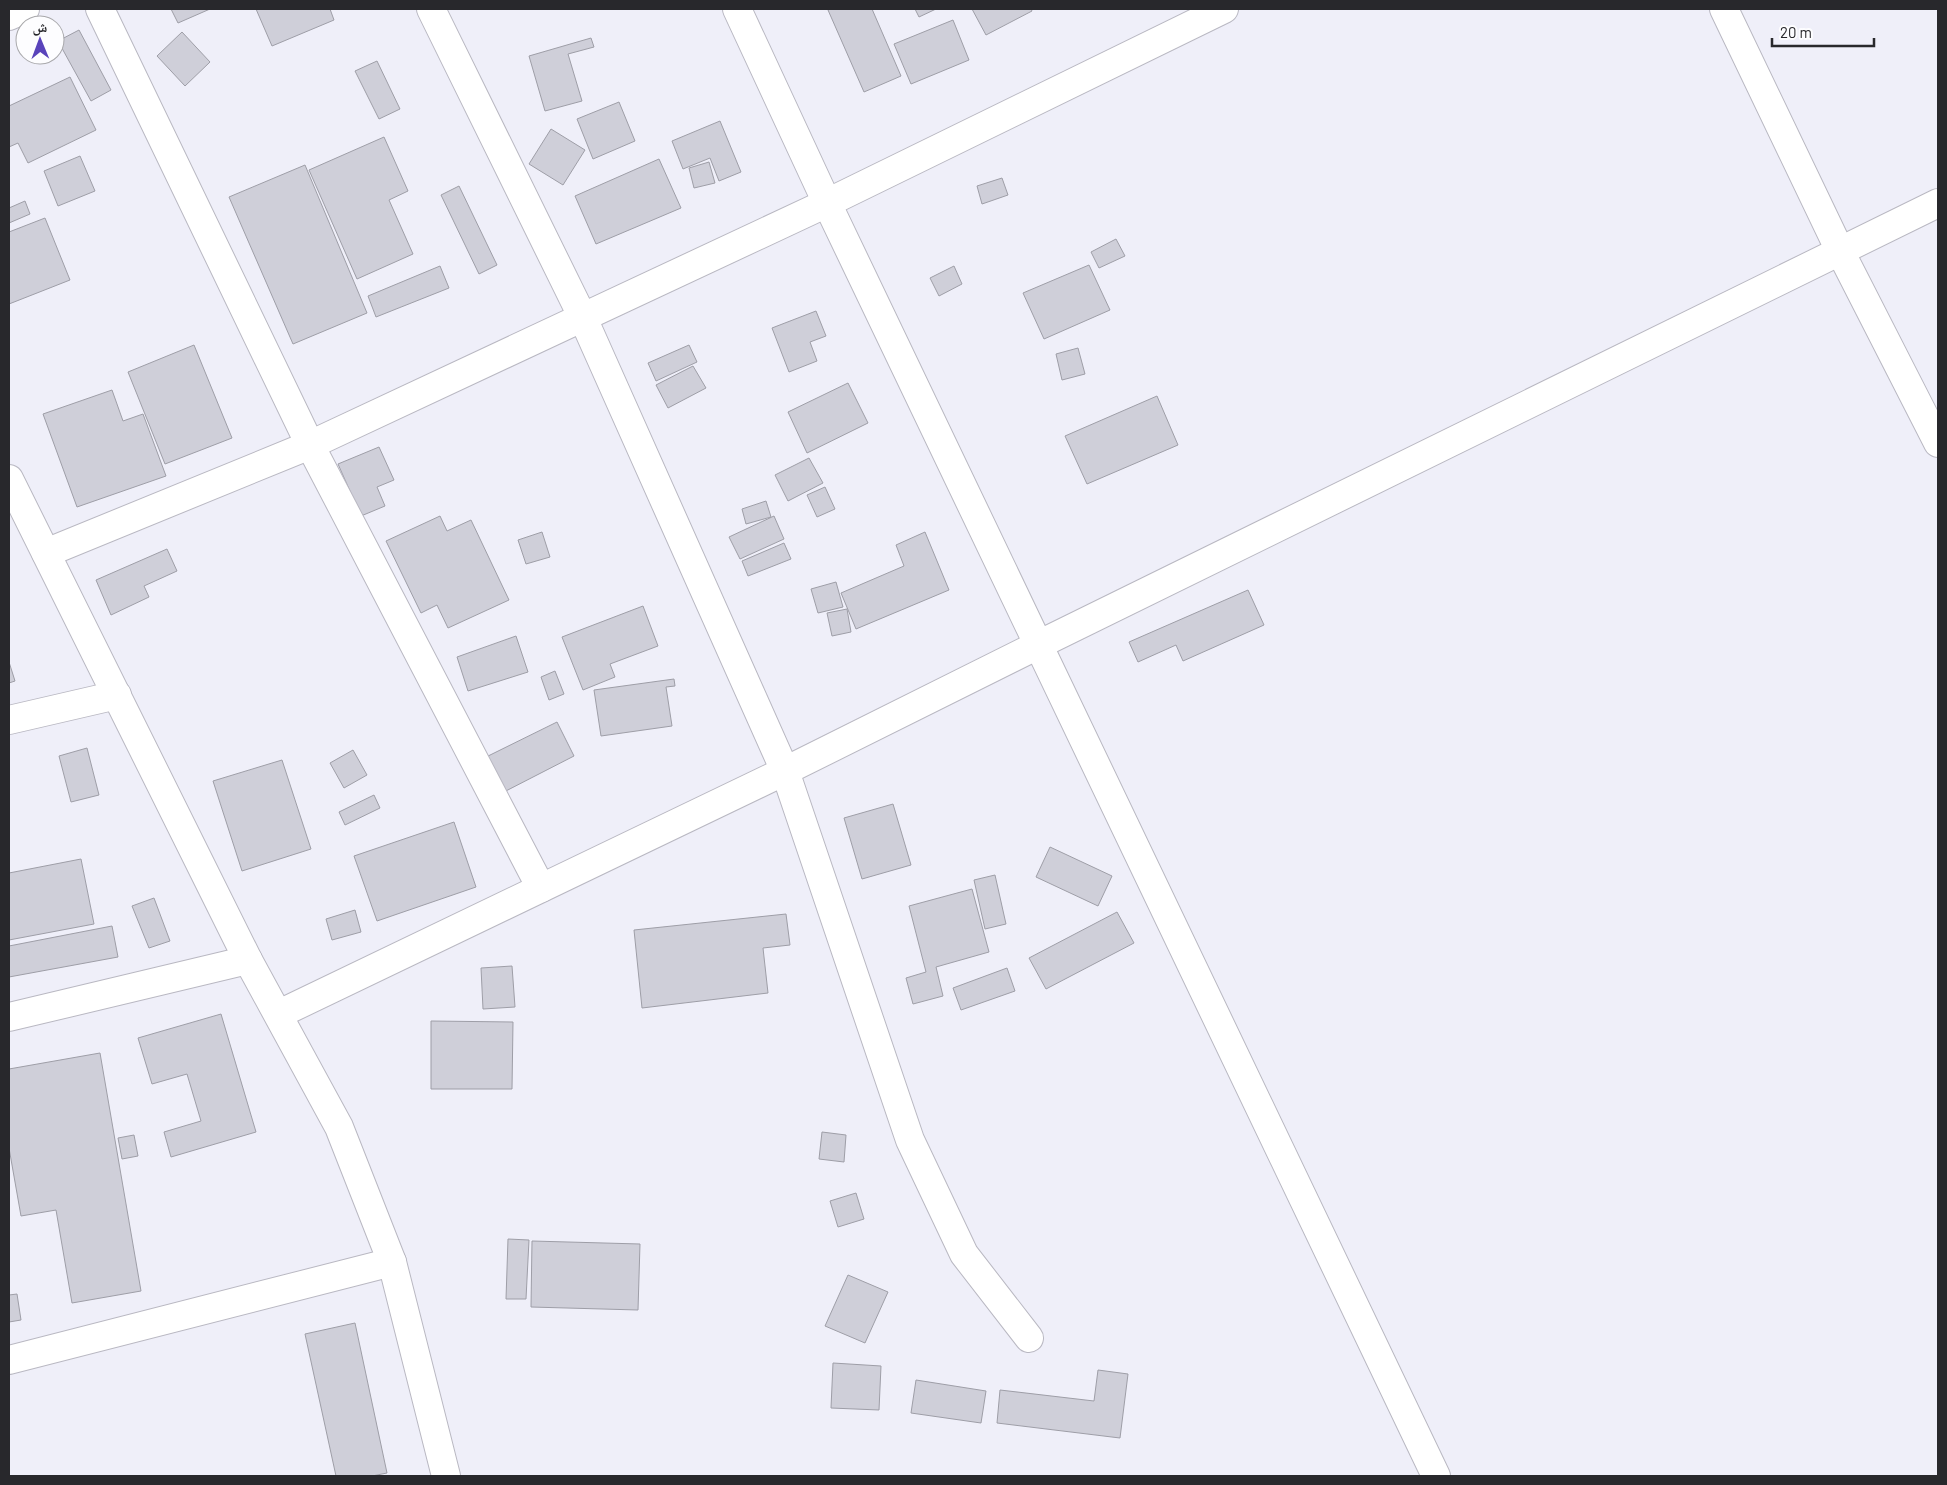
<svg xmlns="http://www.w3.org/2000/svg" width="1947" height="1485" font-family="Barlow,'Noto Naskh Arabic',sans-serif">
  <rect width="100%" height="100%" fill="#efeff9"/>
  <g fill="#cfcfd9" stroke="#9e9ea7">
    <path d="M 171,9 L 210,9 L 178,23 Z"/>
    <path d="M 256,9 L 330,9 L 334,20 L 272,46 Z"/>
    <path d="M 831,9 L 872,9 L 901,76 L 864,92 L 828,10 Z"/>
    <path d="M 915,9 L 936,9 L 919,17 Z"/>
    <path d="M 972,9 L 1031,9 L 1032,11 L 986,35 Z"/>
    <path d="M 953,20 L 969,60 L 911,84 L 894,44 Z"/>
    <path d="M 79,30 L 111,90 L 91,101 L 58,41 Z"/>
    <path d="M 182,32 L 210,62 L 185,86 L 157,56 Z"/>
    <path d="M 591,38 L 594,47 L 568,54 L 582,101 L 545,111 L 529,56 Z"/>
    <path d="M 377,61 L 400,109 L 379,119 L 355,71 Z"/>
    <path d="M 70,77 L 96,130 L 28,163 L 18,143 L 9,147 L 9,106 Z"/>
    <path d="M 619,102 L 635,141 L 593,159 L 577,119 Z"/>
    <path d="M 720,121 L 741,172 L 719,181 L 710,158 L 683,169 L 672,141 Z"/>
    <path d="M 551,129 L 585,150 L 563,185 L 529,164 Z"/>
    <path d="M 384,137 L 408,191 L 389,200 L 413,254 L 357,279 L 309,170 Z"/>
    <path d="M 80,156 L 95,191 L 58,206 L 44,171 Z"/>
    <path d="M 659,159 L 681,208 L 596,244 L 575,196 Z"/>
    <path d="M 709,162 L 715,183 L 694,188 L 689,168 Z"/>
    <path d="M 305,165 L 367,313 L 293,344 L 229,197 Z"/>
    <path d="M 1002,178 L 1008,195 L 982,204 L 977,186 Z"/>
    <path d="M 459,186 L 497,265 L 479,274 L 441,195 Z"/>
    <path d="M 25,201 L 30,214 L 9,223 L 9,208 Z"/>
    <path d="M 45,218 L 70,280 L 9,304 L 9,232 Z"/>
    <path d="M 1116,239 L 1125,256 L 1099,268 L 1091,252 Z"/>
    <path d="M 1089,265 L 1110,310 L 1044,339 L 1023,293 Z"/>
    <path d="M 440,266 L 449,288 L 376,317 L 368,296 Z"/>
    <path d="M 954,266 L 962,284 L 939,296 L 930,278 Z"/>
    <path d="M 816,311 L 826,336 L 810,342 L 817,361 L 789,372 L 772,328 Z"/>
    <path d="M 194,345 L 232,438 L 165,464 L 128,372 Z"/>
    <path d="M 689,345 L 697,362 L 656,381 L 648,363 Z"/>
    <path d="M 1078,348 L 1085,374 L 1062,380 L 1056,354 Z"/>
    <path d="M 693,366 L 706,388 L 668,408 L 656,385 Z"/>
    <path d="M 848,383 L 868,423 L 807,453 L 788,412 Z"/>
    <path d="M 112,390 L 123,421 L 143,414 L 166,476 L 77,507 L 43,414 Z"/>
    <path d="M 1157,396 L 1178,445 L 1087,484 L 1065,436 Z"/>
    <path d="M 379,447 L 394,480 L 377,487 L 385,506 L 361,516 L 338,464 Z"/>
    <path d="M 809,458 L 823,483 L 788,501 L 775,475 Z"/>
    <path d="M 825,487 L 835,509 L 817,517 L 807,495 Z"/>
    <path d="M 766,501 L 771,517 L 746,524 L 742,509 Z"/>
    <path d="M 440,516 L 447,531 L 471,520 L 509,600 L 448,628 L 437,605 L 421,613 L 386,541 Z"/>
    <path d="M 774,516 L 784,539 L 740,559 L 729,537 Z"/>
    <path d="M 542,532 L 550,557 L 526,564 L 518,540 Z"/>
    <path d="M 925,532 L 949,590 L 856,629 L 841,593 L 904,566 L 896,545 Z"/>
    <path d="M 784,543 L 791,559 L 748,576 L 742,561 Z"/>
    <path d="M 167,549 L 177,571 L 144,586 L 149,597 L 111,615 L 96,580 Z"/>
    <path d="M 836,582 L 843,607 L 818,613 L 811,589 Z"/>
    <path d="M 1248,590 L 1264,625 L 1183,661 L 1176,645 L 1138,662 L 1129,642 Z"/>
    <path d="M 643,606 L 658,646 L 610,664 L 615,677 L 583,690 L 562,637 Z"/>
    <path d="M 847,609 L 851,632 L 832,636 L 827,613 Z"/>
    <path d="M 516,636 L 528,672 L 468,691 L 457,657 Z"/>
    <path d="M 9,662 L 15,681 L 9,683 Z"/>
    <path d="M 555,671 L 564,694 L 549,700 L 541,677 Z"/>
    <path d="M 674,679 L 675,686 L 666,687 L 672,726 L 601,736 L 594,690 Z"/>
    <path d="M 557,722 L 574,756 L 500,794 L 482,759 Z"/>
    <path d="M 87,748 L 99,795 L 71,802 L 59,756 Z"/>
    <path d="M 353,750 L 367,775 L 344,788 L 330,763 Z"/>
    <path d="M 282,760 L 311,849 L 242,871 L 213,781 Z"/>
    <path d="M 374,795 L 380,808 L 345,825 L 339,812 Z"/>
    <path d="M 893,804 L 911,865 L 862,879 L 844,818 Z"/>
    <path d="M 454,822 L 476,887 L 377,921 L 354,856 Z"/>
    <path d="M 1050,847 L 1112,876 L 1098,906 L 1036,877 Z"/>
    <path d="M 81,859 L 94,924 L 9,940 L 9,873 Z"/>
    <path d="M 995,875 L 1006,924 L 985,929 L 974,880 Z"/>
    <path d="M 972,889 L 989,952 L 936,967 L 943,996 L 913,1004 L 906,978 L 926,972 L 909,906 Z"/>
    <path d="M 154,898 L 170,941 L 149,948 L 132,906 Z"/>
    <path d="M 355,910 L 361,932 L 332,940 L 326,919 Z"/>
    <path d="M 1117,912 L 1134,943 L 1046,989 L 1029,958 Z"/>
    <path d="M 786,914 L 790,945 L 763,948 L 768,993 L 642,1008 L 634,930 Z"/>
    <path d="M 112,926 L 118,957 L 9,977 L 9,946 Z"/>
    <path d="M 512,966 L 515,1007 L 483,1009 L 481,968 Z"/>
    <path d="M 1007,968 L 1015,991 L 961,1010 L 953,988 Z"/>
    <path d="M 221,1014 L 256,1132 L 171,1157 L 164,1132 L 201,1121 L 187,1074 L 152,1084 L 138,1038 Z"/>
    <path d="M 431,1021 L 513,1022 L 512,1089 L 431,1089 Z"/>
    <path d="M 100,1053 L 141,1291 L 72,1303 L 56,1210 L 21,1216 L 9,1148 L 9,1069 Z"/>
    <path d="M 822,1132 L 846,1135 L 844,1162 L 819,1159 Z"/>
    <path d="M 134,1135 L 138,1156 L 122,1159 L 118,1138 Z"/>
    <path d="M 856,1193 L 864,1219 L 838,1227 L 830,1201 Z"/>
    <path d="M 508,1239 L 529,1240 L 526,1299 L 506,1299 Z"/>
    <path d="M 532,1241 L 640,1244 L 638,1310 L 531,1307 Z"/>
    <path d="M 848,1275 L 888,1292 L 865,1343 L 825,1326 Z"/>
    <path d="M 17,1294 L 21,1320 L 9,1322 L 9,1295 Z"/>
    <path d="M 355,1323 L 387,1473 L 372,1476 L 336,1476 L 305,1334 Z"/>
    <path d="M 833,1363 L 881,1366 L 879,1410 L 831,1408 Z"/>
    <path d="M 1098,1370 L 1128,1374 L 1120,1438 L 997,1423 L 1000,1390 L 1094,1401 Z"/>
    <path d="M 916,1380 L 986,1391 L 981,1423 L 911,1413 Z"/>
  </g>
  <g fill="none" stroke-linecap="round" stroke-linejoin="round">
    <defs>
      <g id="street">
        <path d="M 100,9 L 310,445 L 541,888"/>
        <path d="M 431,9 L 583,318 L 785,771 L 910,1140 L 964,1254 L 1029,1338"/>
        <path d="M 737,9 L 827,203 L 1436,1476"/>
        <path d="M 1724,9 L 1840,251 L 1938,443"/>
        <path d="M 9,16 L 25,9"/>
        <path d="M 9,479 L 248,960 L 339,1127 L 392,1262 L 446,1476"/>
        <path d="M 46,553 L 310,445 L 827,203 L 1224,9"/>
        <path d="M 9,720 L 117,695"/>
        <path d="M 279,1014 L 785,771 L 1038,645 L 1938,203"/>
        <path d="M 9,1017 L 248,960"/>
        <path d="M 9,1360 L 392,1262"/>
      </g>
    </defs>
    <use href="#street" stroke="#b9b8c2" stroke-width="30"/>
    <use href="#street" stroke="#fff" stroke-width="28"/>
  </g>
  <rect width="1947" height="1485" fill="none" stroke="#28282c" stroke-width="20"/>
  <g transform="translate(40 40) rotate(359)"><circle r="24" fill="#fdfdff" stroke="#a8a8ab"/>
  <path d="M0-4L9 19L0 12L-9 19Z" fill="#5943bb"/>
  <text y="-8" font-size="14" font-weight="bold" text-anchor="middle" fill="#28282c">ش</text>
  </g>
  <path d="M1772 38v8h102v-8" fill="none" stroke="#28282c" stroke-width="2.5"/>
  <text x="1780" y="38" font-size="15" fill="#28282c" stroke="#fdfdff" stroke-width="4" paint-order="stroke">20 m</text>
</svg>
